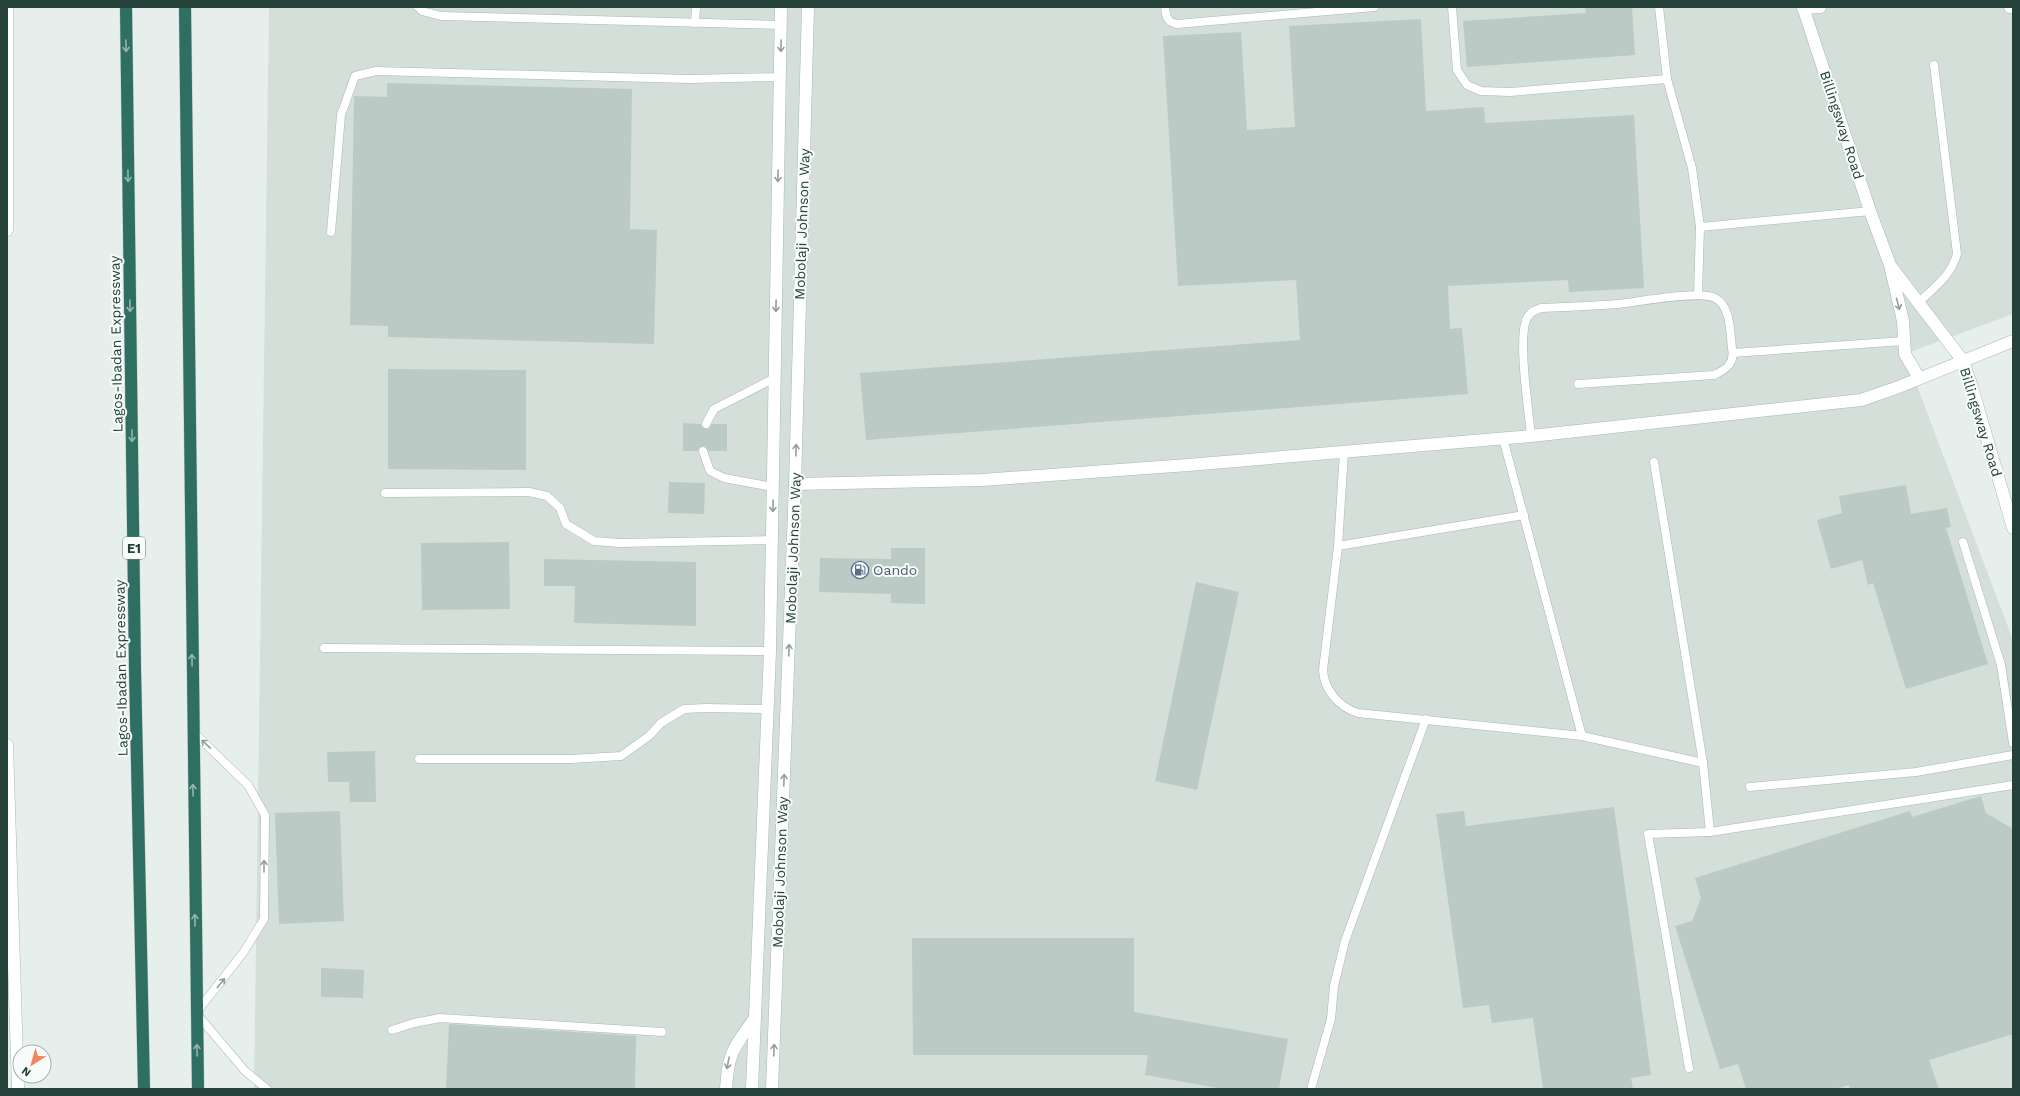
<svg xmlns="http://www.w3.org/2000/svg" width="2020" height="1096" font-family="'Work Sans',sans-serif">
  <rect width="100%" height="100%" fill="#e6efeb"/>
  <path fill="#d4dfda" d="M 269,7 L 2013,7 L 2013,314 L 1905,354 L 2013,640 L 2013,1089 L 254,1089 Z"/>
  <g fill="#bbcac4">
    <path d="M 1585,7 L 1632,7 L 1635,55 L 1467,67 L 1463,21 L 1586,13 Z"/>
    <path d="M 1421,19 L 1426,111 L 1484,107 L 1485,123 L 1634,115 L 1644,288 L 1569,292 L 1568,280 L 1448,286 L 1450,329 L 1462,328 L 1468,394 L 866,440 L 860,373 L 1300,340 L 1296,280 L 1178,286 L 1163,36 L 1241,32 L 1247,130 L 1295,127 L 1289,26 Z"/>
    <path d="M 387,83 L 632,89 L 630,229 L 657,230 L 654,344 L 388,337 L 388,326 L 350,325 L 354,96 L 387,97 Z"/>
    <path d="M 388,369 L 526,370 L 526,470 L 388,469 Z"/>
    <path d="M 683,423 L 701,424 L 702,427 L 706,429 L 709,428 L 712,424 L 727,424 L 727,451 L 709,451 L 704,446 L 699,447 L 698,451 L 683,451 Z"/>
    <path d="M 669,482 L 705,483 L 704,514 L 668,513 Z"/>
    <path d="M 1906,485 L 1911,514 L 1947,508 L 1951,527 L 1946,528 L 1988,664 L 1906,689 L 1873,583 L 1868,585 L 1862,560 L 1831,569 L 1817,520 L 1842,513 L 1839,496 Z"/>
    <path d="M 509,542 L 510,609 L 422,610 L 421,543 Z"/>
    <path d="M 891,548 L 925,548 L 925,604 L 891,603 L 891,594 L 819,592 L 820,558 L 891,559 Z"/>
    <path d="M 544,559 L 696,562 L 696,626 L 574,623 L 575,586 L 544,586 Z"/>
    <path d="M 1196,582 L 1239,592 L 1197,790 L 1155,781 Z"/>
    <path d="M 375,751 L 376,802 L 350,802 L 349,782 L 328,782 L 327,752 Z"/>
    <path d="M 1981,796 L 1986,813 L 2013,829 L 2013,1034 L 1929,1060 L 1939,1089 L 1850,1089 L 1849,1085 L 1835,1089 L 1746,1089 L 1738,1064 L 1720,1069 L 1675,926 L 1692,921 L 1701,898 L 1695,878 L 1910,811 L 1912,817 Z"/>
    <path d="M 1614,807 L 1651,1075 L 1631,1078 L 1633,1089 L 1543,1089 L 1533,1018 L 1492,1023 L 1489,1005 L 1463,1008 L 1436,814 L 1464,811 L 1466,826 Z"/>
    <path d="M 340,811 L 344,921 L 279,924 L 275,813 Z"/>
    <path d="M 912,938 L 1134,938 L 1134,1012 L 1288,1039 L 1279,1089 L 1223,1089 L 1145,1075 L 1148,1055 L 913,1055 Z"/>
    <path d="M 321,968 L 364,970 L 363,998 L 321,997 Z"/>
    <path d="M 449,1024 L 636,1036 L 635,1089 L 446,1089 Z"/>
  </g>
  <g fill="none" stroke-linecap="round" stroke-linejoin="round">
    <defs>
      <g id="lane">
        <path d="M 418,7 L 422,11 L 441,16 L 781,25"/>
        <path d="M 1165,7 C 1166,17 1167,22 1177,24 L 1374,7"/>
        <path d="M 1452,7 L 1457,70 L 1467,85 L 1481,91 L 1510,92 L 1667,79"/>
        <path d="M 1659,7 L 1667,79 L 1692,168 L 1700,227 L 1698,295"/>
        <path d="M 695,23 L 696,7"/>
        <path d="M 1700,227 L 1870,211"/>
        <path d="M 331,232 L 341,115 L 355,76 L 376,71 L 690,79 L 780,77"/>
        <path d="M 1918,303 C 1934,288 1951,276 1957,254 L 1934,65"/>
        <path d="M 1733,353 L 1904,341"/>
        <path d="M 706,424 L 714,409 L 775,378"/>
        <path d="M 1531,436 C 1529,412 1517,337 1527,318 C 1530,312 1535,310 1541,308 C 1567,307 1592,306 1618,304 C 1637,302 1700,290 1715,298 C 1731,306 1730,332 1732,348 C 1735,363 1727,369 1714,375 L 1578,384"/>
        <path d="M 703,451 L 710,471 L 724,478 L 773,487"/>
        <path d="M 1344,452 L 1338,546 L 1323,670 C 1324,690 1339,707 1358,713 L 1582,736 L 1503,438"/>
        <path d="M 1654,462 L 1703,763"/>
        <path d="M 385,493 L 529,492 L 547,496 L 560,508 L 566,524 L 594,541 L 620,543 L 772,540"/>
        <path d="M 1963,542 L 2001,665 L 2013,743"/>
        <path d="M 1338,546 L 1524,515"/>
        <path d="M 324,648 L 770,651"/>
        <path d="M 192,731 L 248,785 L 265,815 L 264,919 L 243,953 L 196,1013 L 245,1071 L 267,1089"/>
        <path d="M 1582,736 L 1703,763 L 1710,832 L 2013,785"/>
        <path d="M 419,759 L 571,759 L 621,756 L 649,736 L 661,723 L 684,709 L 706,708 L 768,709"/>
        <path d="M 1750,787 L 1916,772 L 2013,755"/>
        <path d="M 392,1030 L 414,1023 L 440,1018 L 662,1032"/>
        <path d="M 1689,1068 L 1648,834 L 1710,832"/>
        <path d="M 1311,1089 L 1331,1019 L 1334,986 L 1345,941 L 1426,719"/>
      </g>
      <g id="street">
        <path d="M 1803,7 L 1870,211 L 1890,265 L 1903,321 L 1905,354 L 1919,378"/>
        <path d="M 2010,7 L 2013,7"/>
        <path d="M 1803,8 L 1820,7"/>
        <path d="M 1892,268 L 1963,361 L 1971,384 L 2013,528"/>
        <path d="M 795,484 L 982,480 L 1188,465 L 1531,436 L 1861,400 L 1896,388 L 2013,341"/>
      </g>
      <g id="secondary">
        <path d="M 7,230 L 7,7"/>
        <path d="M 7,745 L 18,1089"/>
        <path d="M 726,1089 C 728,1052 734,1047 755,1018"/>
        <path d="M 752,1089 L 770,651 L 781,7"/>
        <path d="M 772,1089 L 795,484 L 808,7"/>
      </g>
      <g id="highway">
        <path d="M 126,7 L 135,669 L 144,1089"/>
        <path d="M 185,7 L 198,1089"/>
      </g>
    </defs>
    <use href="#lane" stroke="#a8b8b2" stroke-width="9"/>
    <use href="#street" stroke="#a8b8b2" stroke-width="13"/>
    <use href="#secondary" stroke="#a4bbb3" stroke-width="13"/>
    <use href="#highway" stroke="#c2cac8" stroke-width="13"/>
    <use href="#lane" stroke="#fff" stroke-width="8"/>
    <use href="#street" stroke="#fff" stroke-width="12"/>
    <use href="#secondary" stroke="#fff" stroke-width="12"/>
    <use href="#highway" stroke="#2f6f62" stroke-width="12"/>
  </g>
  <defs><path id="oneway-shaft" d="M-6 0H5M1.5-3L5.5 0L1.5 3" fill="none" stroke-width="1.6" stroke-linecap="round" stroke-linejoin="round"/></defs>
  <g stroke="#93b5ae">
    <use href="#oneway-shaft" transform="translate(126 46) rotate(89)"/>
    <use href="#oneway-shaft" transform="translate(128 176) rotate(89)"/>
    <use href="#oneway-shaft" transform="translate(130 306) rotate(89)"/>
    <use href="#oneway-shaft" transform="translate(132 436) rotate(89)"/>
    <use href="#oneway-shaft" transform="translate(192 660) rotate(-91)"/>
    <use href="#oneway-shaft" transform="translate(193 790) rotate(-91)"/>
    <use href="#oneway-shaft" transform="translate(195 920) rotate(-91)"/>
    <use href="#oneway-shaft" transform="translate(197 1050) rotate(-91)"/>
  </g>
  <g stroke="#92a09c">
    <use href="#oneway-shaft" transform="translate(781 46) rotate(91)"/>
    <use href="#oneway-shaft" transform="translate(778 176) rotate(91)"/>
    <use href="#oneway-shaft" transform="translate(1898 304) rotate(75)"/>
    <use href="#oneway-shaft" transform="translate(776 306) rotate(91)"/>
    <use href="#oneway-shaft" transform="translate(796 450) rotate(-88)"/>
    <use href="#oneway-shaft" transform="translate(773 506) rotate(91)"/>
    <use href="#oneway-shaft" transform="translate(789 650) rotate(-88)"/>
    <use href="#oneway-shaft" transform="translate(206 744) rotate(-137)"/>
    <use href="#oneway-shaft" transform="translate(784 780) rotate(-88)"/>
    <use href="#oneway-shaft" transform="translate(264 866) rotate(-90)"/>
    <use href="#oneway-shaft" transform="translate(221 983) rotate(-51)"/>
    <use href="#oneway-shaft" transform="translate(774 1050) rotate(-88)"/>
    <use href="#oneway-shaft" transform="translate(728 1063) rotate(101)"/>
  </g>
  <defs>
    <symbol id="fuel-ring" viewBox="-11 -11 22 22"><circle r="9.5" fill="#f7fbf9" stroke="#5c6f8a" stroke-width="1.5"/><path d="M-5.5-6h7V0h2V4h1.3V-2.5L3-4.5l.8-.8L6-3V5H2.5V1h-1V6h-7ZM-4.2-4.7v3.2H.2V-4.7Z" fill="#5c6f8a"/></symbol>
  </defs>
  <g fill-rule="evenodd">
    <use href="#fuel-ring" x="850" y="560" width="20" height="20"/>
  </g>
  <g text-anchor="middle" stroke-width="4" stroke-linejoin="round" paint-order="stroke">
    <rect fill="#f7fbf9" stroke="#637a73" stroke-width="1" x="123" y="537" width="22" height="22" rx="3"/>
    <g font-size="13" font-weight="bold" fill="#24423a">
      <text x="134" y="553">E1</text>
    </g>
    <g font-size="14" fill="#24423a" stroke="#f7fbf9">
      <text transform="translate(1842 125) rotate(72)" y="5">Billingsway Road</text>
      <text transform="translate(802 224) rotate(-88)" y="5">Mobolaji Johnson Way</text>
      <text transform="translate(116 344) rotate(-91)" y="5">Lagos-Ibadan Expressway</text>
      <text transform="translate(1981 422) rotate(73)" y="5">Billingsway Road</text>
      <text transform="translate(793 548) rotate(-88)" y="5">Mobolaji Johnson Way</text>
      <text transform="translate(121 668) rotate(-91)" y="5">Lagos-Ibadan Expressway</text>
      <text transform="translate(780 872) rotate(-88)" y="5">Mobolaji Johnson Way</text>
    </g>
    <g font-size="14" fill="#4e5e75" stroke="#f7fbf9" text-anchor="start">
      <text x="873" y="575">Oando</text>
    </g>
  </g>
  <rect width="2020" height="1096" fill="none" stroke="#24423a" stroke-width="16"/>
  <g transform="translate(32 1064) rotate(217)"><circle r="19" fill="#f7fbf9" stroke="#a3b1ad"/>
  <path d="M0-3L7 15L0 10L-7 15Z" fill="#f4845f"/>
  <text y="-6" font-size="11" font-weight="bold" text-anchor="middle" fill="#24423a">N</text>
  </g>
</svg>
